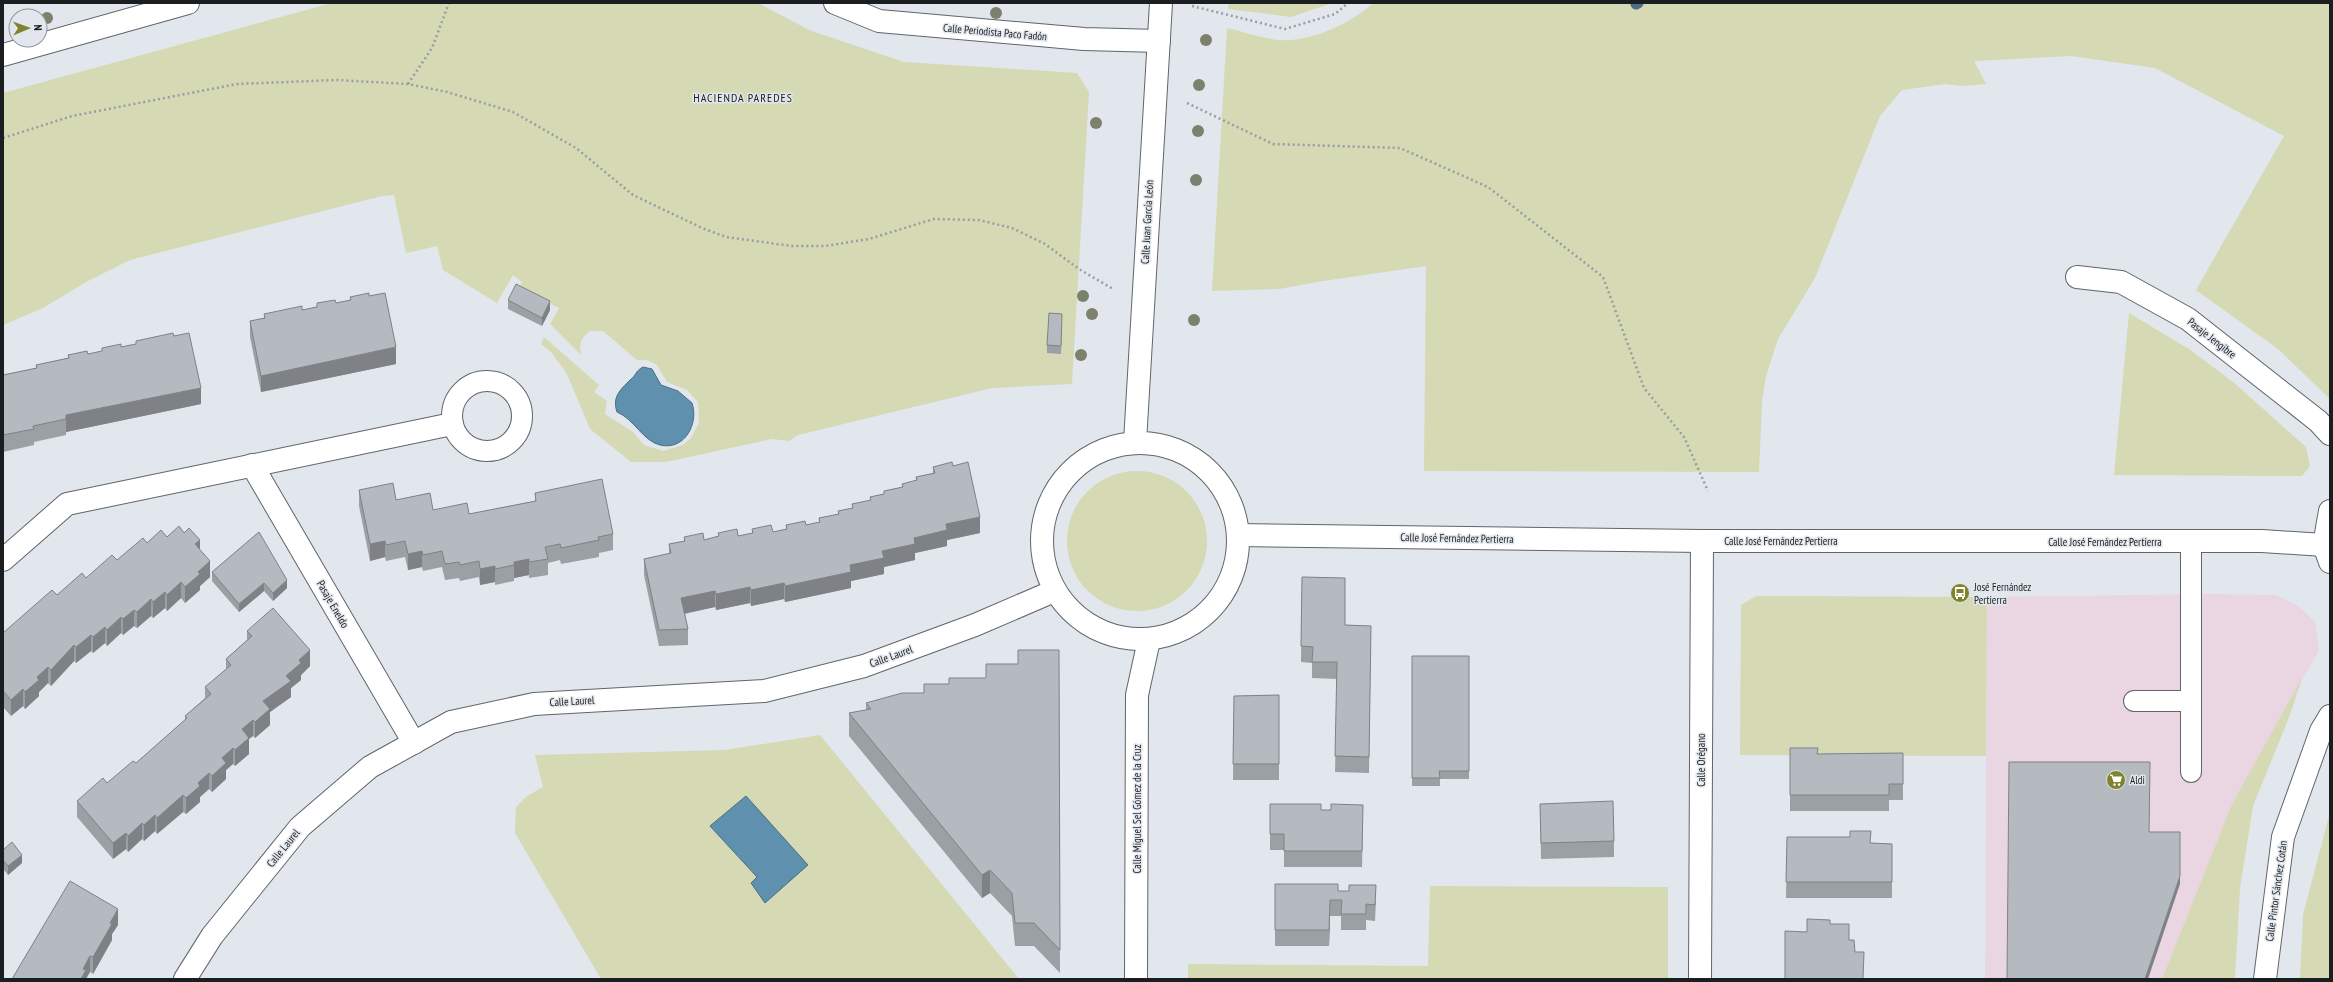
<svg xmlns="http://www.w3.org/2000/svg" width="2333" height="982" font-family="'PT Sans Narrow',sans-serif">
  <rect width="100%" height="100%" fill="#e1e7ed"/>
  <path fill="#ead5e3" d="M 2204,594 L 2276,595 L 2298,606 L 2315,622 L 2319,650 L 2232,804 L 2162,979 L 1985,979 L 1987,597 Z"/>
  <g fill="#d5d9b4">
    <path d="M 332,3 L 758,3 L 809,30 L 904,62 L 1077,73 L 1089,92 L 1072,384 L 992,388 L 798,435 L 789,441 L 772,439 L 666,462 L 631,462 L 590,429 L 567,374 L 551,352 L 541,344 L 544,337 L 599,385 L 594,392 L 607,401 L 605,414 L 633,432 L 644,445 L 663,451 L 683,445 L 691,438 L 699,423 L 698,402 L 687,390 L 667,382 L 657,365 L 647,360 L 637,360 L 603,331 L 590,331 C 581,338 579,343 581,355 L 550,324 L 559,308 L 519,288 L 522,282 L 513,275 L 497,303 L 443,270 L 437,246 L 406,253 L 394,195 L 382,196 L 130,260 L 86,282 L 43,308 L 3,325 L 3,93 Z"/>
    <path d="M 1229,3 L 1332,3 L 1291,17 L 1228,9 Z"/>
    <path d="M 1373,3 L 2330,3 L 2330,399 L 2278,349 L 2196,290 L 2284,136 L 2155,68 L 2071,56 L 1974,61 L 1986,84 L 1963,86 L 1945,84 L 1902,90 L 1880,116 L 1815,278 L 1778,339 L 1766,376 L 1762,401 L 1759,472 L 1424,471 L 1426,266 L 1323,281 L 1279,289 L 1212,291 L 1227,28 C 1244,32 1261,38 1278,40 C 1308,43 1351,24 1373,3 Z"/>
    <path d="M 2129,313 L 2189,349 L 2233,382 L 2306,447 L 2310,466 L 2302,476 L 2114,475 Z"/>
    <circle cx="1137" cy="541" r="70"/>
    <path d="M 1756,596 L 1987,597 L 1986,756 L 1740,755 L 1741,605 Z"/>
    <path d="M 2302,678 L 2290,715 L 2253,806 L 2240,888 L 2235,979 L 2162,979 L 2232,804 Z"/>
    <path d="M 820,735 L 1019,979 L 601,979 L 515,833 L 516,807 L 527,796 L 543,787 L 535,755 L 725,750 Z"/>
    <path d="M 2330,812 L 2330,979 L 2300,979 L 2303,915 Z"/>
    <path d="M 1430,886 L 1668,887 L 1668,979 L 1188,979 L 1188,964 L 1428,966 Z"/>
  </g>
  <g fill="#5f90ad" stroke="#4b6e83">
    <path d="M 643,367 L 652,369 L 661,385 L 678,391 L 692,403 C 699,423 685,451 660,445 C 643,441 634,419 617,412 C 612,397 620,390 630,380 C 636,376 635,371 643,367 Z"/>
    <path d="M 746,796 L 808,865 L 765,903 L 751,883 L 757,877 L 710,826 Z"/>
  </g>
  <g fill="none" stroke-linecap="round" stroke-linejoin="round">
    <path stroke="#4b6e83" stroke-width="11" d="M 1636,4 L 1638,3"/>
    <defs>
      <g id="service">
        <circle cx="487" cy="416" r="35"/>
        <path d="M 2134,701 L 2191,701 L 2191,542"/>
        <path d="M 2191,772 L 2191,701"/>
      </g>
      <g id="minor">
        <path d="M 835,3 L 879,21 L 1084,39 L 1159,41"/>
        <path d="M 3,55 L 188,3"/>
        <path d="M 2077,277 L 2121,282 L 2188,319 L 2318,421 L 2330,434"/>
        <path d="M 252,465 L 414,743"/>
        <path d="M 3,560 L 67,504 L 452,424"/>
        <path d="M 1136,979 L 1137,695 L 1149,640"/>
        <path d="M 1700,979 L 1702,541"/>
        <path d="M 2265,979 L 2283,837 L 2321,731 L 2330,716"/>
      </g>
      <path id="tertiary" d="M 185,979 L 212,936 L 300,827 L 370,767 L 451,722 L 534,704 L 764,691 L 864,666 L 975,625 L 1054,591"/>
      <g id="secondary">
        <path d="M 1135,442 L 1161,3"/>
        <circle cx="1140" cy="541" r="98"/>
        <path d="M 2330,511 L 2324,545 L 2330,562"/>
        <path d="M 1238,535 L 1702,541 L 2262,541 L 2324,545"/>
      </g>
    </defs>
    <use href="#service" stroke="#5f656a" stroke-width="22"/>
    <use href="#minor" stroke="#5f656a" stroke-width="24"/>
    <use href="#tertiary" stroke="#5f656a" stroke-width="24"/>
    <use href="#secondary" stroke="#5f656a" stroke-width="24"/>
    <g stroke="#989da1" stroke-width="2.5" stroke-dasharray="2 3" stroke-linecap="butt">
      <path d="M 1192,6 L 1285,29 L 1335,14 L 1348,3"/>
      <path d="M 408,84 L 432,48 L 449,3"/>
      <path d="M 1187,103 L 1273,144 L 1400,148 L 1488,187 L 1603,277 L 1644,388 L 1684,437 L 1708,491"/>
      <path d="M 3,138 L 72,116 L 237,84 L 337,80 L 408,84 L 447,92 L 513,112 L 576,148 L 633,195 L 702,228 L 726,237 L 792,246 L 825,246 L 869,239 L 934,219 L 979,220 L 1012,228 L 1045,244 L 1079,269 L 1113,289"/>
    </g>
    <use href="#service" stroke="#fff" stroke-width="20"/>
    <use href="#minor" stroke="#fff" stroke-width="22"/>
    <use href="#tertiary" stroke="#fff" stroke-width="22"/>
    <use href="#secondary" stroke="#fff" stroke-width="22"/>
  </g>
  <g fill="#7c816d">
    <circle cx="996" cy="13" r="6"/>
    <circle cx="47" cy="18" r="6"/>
    <circle cx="1206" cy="40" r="6"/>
    <circle cx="1199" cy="85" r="6"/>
    <circle cx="1096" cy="123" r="6"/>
    <circle cx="1198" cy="131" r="6"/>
    <circle cx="1196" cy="180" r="6"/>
    <circle cx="1083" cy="296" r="6"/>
    <circle cx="1092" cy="314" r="6"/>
    <circle cx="1194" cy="320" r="6"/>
    <circle cx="1081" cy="355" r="6"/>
  </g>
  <g fill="#9ba0a5">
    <path d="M 1056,3 L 1078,3 L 1077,4 Z"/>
    <path d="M 369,296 L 396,364 L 261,392 L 250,337 L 250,321 L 264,318 L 264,314 L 302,310 L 350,300 L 350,297 Z"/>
    <path d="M 508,300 L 550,310 L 542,326 L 508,309 Z"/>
    <path d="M 1062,322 L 1061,354 L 1047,353 L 1047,345 Z"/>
    <path d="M 174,336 L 201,404 L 66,432 L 66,435 L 34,442 L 34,445 L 3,452 L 3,375 L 36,368 L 36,365 L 68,358 L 68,355 L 88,354 L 102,351 L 102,348 L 121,347 L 136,344 L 136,341 Z"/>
    <path d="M 953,466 L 980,533 L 947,540 L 947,546 L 915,553 L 915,560 L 884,567 L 884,574 L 851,581 L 851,588 L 785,602 L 784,599 L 751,606 L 750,603 L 716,610 L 715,607 L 685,614 L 688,629 L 688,645 L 659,646 L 644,575 L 644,559 L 669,554 L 669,544 L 684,541 L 684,537 L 704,540 L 718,536 L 718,533 L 738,536 L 752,533 L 752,529 L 773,532 L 786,529 L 786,525 L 806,525 L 819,522 L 819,518 L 838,514 L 838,511 L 852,508 L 852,504 L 870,501 L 870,497 L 884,494 L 884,491 L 902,487 L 902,484 L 916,481 L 916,477 L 933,473 L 933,467 Z"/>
    <path d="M 359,490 L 433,510 L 469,514 L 535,501 L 535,493 L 613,534 L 613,550 L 599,553 L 599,557 L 561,564 L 560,560 L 548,563 L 548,575 L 529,578 L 529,575 L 514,578 L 514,581 L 495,585 L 495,582 L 480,585 L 479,577 L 460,581 L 459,578 L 445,580 L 442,567 L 423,571 L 422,567 L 408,570 L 405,557 L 386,561 L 385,557 L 370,561 L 359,506 Z"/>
    <path d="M 259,532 L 287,588 L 273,601 L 264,591 L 239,612 L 212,581 L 212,572 Z"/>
    <path d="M 167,537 L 200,550 L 210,577 L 200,586 L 200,590 L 185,603 L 181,598 L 167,611 L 165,608 L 153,618 L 151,616 L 137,628 L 134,626 L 123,635 L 121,633 L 107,646 L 105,643 L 93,653 L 91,651 L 76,663 L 74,661 L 51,686 L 48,683 L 39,692 L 39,696 L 25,709 L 23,706 L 11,716 L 3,707 L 3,633 L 57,595 L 147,543 Z"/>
    <path d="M 1302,577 L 1345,594 L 1345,625 L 1371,626 L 1369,773 L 1335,772 L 1337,679 L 1312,678 L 1312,663 L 1301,662 Z"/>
    <path d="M 247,631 L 310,666 L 301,675 L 301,680 L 291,688 L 291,697 L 270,712 L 270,725 L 255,738 L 253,736 L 249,739 L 249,754 L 235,766 L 233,764 L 226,770 L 226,779 L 212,792 L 209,789 L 200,797 L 200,802 L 186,814 L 183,812 L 157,834 L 155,831 L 144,841 L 142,839 L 128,852 L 126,849 L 113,859 L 77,817 L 77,801 L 107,783 L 136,763 L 185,720 L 185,716 L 205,698 L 205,687 L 226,669 L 226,659 L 247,640 Z"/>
    <path d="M 1059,650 L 1060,973 L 1034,946 L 1015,946 L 1012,916 L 990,893 L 982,898 L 849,736 L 849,713 L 866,710 L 866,703 L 924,693 L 949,684 L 986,678 L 1018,664 Z"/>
    <path d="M 1412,656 L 1469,656 L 1469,779 L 1440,779 L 1440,786 L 1412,786 Z"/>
    <path d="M 1279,695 L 1279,780 L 1233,780 L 1234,696 Z"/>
    <path d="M 1790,748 L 1818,754 L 1903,753 L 1903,800 L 1889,800 L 1889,811 L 1790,811 Z"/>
    <path d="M 1270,804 L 1321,810 L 1363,821 L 1362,867 L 1284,867 L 1284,850 L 1270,850 Z"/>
    <path d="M 1540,804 L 1614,841 L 1614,857 L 1541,859 Z"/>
    <path d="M 1787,837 L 1871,843 L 1892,844 L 1892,898 L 1786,898 Z"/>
    <path d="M 3,850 L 22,863 L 8,875 L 3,869 Z"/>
    <path d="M 1275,884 L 1338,891 L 1376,901 L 1375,921 L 1366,920 L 1366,930 L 1341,930 L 1341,916 L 1330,916 L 1329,946 L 1275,946 Z"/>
    <path d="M 118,925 L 112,934 L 112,940 L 93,974 L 90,972 L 12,979 Z"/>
  </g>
  <g fill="#7e8286">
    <path d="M 550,301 L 550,310 L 542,326 L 542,318 Z"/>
    <path d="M 396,347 L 396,364 L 261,392 L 261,376 Z"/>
    <path d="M 201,388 L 201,404 L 66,432 L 66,415 Z"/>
    <path d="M 980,517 L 980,533 L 947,540 L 947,546 L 915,553 L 915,560 L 884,567 L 884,574 L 851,581 L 851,588 L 785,602 L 785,586 L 850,565 L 946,524 Z"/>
    <path d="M 200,540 L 200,556 L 195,544 Z"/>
    <path d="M 385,541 L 385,557 L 370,561 L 370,544 Z"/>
    <path d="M 422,551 L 422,567 L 408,570 L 408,554 Z"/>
    <path d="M 529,559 L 529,575 L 514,578 L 514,562 Z"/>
    <path d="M 210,561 L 210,577 L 200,586 L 200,590 L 185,603 L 185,587 L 198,572 Z"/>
    <path d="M 495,566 L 495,582 L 480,585 L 480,569 Z"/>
    <path d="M 287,580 L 287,588 L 273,601 L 273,593 Z"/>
    <path d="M 181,582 L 181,598 L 167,611 L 167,595 Z"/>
    <path d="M 264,583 L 264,591 L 239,612 L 239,604 Z"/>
    <path d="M 784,583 L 784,599 L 751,606 L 751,590 Z"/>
    <path d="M 750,587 L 750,603 L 716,610 L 716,594 Z"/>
    <path d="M 715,591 L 715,607 L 681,614 L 681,598 Z"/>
    <path d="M 165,592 L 165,608 L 153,618 L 153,602 Z"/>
    <path d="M 151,599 L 151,616 L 137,628 L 137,612 Z"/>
    <path d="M 134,610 L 134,626 L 123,635 L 123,619 Z"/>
    <path d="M 121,617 L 121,633 L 107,646 L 107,630 Z"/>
    <path d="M 105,627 L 105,643 L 93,653 L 93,637 Z"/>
    <path d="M 91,635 L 91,651 L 76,663 L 76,647 Z"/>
    <path d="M 74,645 L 74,661 L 51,686 L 51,670 Z"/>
    <path d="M 310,650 L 310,666 L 301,675 L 301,680 L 291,688 L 291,697 L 270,712 L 270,725 L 255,738 L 255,722 L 263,701 L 286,676 L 299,660 Z"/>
    <path d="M 48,667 L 48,683 L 39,692 L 39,696 L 25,709 L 25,692 L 37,677 Z"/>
    <path d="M 23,689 L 23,706 L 11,716 L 11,700 Z"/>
    <path d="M 253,720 L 253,736 L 249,739 L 249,754 L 235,766 L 235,750 L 242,729 Z"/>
    <path d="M 233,748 L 233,764 L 226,770 L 226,779 L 212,792 L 212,776 L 222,758 Z"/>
    <path d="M 209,773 L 209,789 L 200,797 L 200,802 L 186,814 L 186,798 L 198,783 Z"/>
    <path d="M 183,795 L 183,812 L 157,834 L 157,818 Z"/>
    <path d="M 155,815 L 155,831 L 144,841 L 144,825 Z"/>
    <path d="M 142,823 L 142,839 L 128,852 L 128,836 Z"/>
    <path d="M 126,833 L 126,849 L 113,859 L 113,843 Z"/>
    <path d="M 22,855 L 22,863 L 8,875 L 8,866 Z"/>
    <path d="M 990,870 L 990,893 L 982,898 L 982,875 Z"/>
    <path d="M 2180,876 L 2180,884 L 2148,979 L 2145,979 Z"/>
    <path d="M 1330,900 L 1330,916 L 1329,946 L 1329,930 Z"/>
    <path d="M 118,909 L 118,925 L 112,934 L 112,940 L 93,974 L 93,957 L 110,923 Z"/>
    <path d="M 90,956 L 90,972 L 86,979 L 81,979 L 83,969 Z"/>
  </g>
  <g fill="#b4bac0" stroke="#7e8286">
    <path d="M 516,284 L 550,301 L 542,318 L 508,300 Z"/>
    <path d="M 369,293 L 369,296 L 385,293 L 396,347 L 261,376 L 250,321 L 265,318 L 264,314 L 302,306 L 302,310 L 317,307 L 317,303 L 335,300 L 336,303 L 351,300 L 350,297 Z"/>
    <path d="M 1049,313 L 1062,314 L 1061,346 L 1047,345 Z"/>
    <path d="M 173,333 L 174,336 L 189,333 L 201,388 L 66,415 L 66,419 L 33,426 L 34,429 L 3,435 L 3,375 L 37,368 L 36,365 L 69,358 L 68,355 L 87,351 L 88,354 L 102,351 L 102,348 L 121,344 L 121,347 L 136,344 L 136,341 Z"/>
    <path d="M 952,462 L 953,466 L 968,462 L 980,517 L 946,524 L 947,530 L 914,538 L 915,544 L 882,551 L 884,558 L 850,565 L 851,572 L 785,586 L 784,583 L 751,590 L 750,587 L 716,594 L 715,591 L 681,598 L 688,629 L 659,630 L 644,559 L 671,553 L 669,544 L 685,541 L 684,537 L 703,533 L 704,540 L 719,536 L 718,533 L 737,529 L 738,536 L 753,533 L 752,529 L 771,525 L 773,532 L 787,529 L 786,525 L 805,521 L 806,525 L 820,522 L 819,518 L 839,514 L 838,511 L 853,508 L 852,504 L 871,500 L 870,497 L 884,494 L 884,491 L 903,487 L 902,484 L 917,480 L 916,477 L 935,473 L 933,467 Z"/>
    <path d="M 602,479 L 613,534 L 598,537 L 599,540 L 561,548 L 560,544 L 545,547 L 548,559 L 529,562 L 529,559 L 514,562 L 514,565 L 495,569 L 495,566 L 480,569 L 479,561 L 460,565 L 459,562 L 445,564 L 442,551 L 423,555 L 422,551 L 408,554 L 405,541 L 386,545 L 385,541 L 370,544 L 359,490 L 393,483 L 396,500 L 430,493 L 433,510 L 467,503 L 469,514 L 536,501 L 535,493 Z"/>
    <path d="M 179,526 L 184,533 L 189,528 L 200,540 L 195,544 L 210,561 L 198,572 L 200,574 L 185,587 L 181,582 L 167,595 L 165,592 L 153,602 L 151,599 L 137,612 L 134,610 L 123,619 L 121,617 L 107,630 L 105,627 L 93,637 L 91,635 L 76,647 L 74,645 L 51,670 L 48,667 L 37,677 L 39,680 L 25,692 L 23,689 L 11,700 L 3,691 L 3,633 L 52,590 L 57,595 L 82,573 L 86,578 L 112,555 L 117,560 L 143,538 L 147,543 L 161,530 L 167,537 Z"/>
    <path d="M 259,532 L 287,580 L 273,593 L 264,583 L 239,604 L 212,572 Z"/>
    <path d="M 1302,577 L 1345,578 L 1345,625 L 1371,626 L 1369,757 L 1335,756 L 1337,662 L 1312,662 L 1313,647 L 1301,646 Z"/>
    <path d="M 273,608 L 310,650 L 299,660 L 301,663 L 286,676 L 291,681 L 263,701 L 270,709 L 255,722 L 253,720 L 242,729 L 249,738 L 235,750 L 233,748 L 222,758 L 226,763 L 212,776 L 209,773 L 198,783 L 200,786 L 186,798 L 183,795 L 157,818 L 155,815 L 144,825 L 142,823 L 128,836 L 126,833 L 113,843 L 77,801 L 103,778 L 107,783 L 133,761 L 136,763 L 187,718 L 185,716 L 211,694 L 205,687 L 231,665 L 226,659 L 252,636 L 247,631 Z"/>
    <path d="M 1018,650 L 1059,650 L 1060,950 L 1034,923 L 1015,923 L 1012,893 L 990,870 L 982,875 L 849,713 L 871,709 L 866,703 L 902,693 L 924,693 L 924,684 L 949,684 L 949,678 L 986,678 L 986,664 L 1018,664 Z"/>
    <path d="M 1412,656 L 1469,656 L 1469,771 L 1439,771 L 1440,778 L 1412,778 Z"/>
    <path d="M 1279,695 L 1279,764 L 1233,764 L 1234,696 Z"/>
    <path d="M 1790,748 L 1818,748 L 1817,754 L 1903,753 L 1903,784 L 1889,784 L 1889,795 L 1790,795 Z"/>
    <path d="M 2009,762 L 2150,762 L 2149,832 L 2180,832 L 2180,876 L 2145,979 L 2007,979 Z"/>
    <path d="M 1613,801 L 1614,841 L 1541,843 L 1540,804 Z"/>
    <path d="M 1270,804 L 1321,804 L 1321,810 L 1331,810 L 1331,804 L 1363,805 L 1362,851 L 1284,851 L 1284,834 L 1270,834 Z"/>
    <path d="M 1850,831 L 1871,831 L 1870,843 L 1892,844 L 1892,882 L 1786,882 L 1787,837 L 1850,837 Z"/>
    <path d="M 12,842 L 22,855 L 8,866 L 3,860 L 3,850 Z"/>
    <path d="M 70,881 L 118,909 L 110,923 L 112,924 L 93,957 L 90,956 L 83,969 L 86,970 L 81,979 L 12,979 Z"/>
    <path d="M 1275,884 L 1338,884 L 1338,891 L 1349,891 L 1349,885 L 1376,885 L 1375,905 L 1366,904 L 1366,914 L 1341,914 L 1342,900 L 1330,900 L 1329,930 L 1275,930 Z"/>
    <path d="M 1807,919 L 1830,920 L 1830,924 L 1849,924 L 1849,940 L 1854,940 L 1855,952 L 1864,952 L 1863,979 L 1785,979 L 1785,931 L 1807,932 Z"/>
  </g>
  <defs>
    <symbol id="bus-disc" viewBox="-11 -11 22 22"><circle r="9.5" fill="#80832d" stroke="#e1e7ed"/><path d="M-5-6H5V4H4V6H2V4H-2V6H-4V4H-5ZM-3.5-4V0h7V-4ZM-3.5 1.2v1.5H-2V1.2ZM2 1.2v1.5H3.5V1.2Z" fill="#fff"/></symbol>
    <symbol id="supermarket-disc" viewBox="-11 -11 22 22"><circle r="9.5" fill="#80832d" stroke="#e1e7ed"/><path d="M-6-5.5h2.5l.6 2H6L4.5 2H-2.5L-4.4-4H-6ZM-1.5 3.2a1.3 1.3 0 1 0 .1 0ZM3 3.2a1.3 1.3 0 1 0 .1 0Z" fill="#fff"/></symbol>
  </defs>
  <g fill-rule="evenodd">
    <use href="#bus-disc" x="1949" y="582" width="22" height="22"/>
    <use href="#supermarket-disc" x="2105" y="769" width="22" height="22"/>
  </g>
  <g text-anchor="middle" stroke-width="3" stroke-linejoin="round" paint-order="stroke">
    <g font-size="11" fill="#1b1e20" stroke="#e1e7ed">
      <text transform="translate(995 32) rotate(5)" y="4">Calle Periodista Paco Fadón</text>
      <text transform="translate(1147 222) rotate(-87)" y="4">Calle Juan García León</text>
      <text transform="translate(2212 338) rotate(38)" y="4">Pasaje Jengibre</text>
      <text transform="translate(1457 538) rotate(1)" y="4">Calle José Fernández Pertierra</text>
      <text x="1781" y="545">Calle José Fernández Pertierra</text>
      <text x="2105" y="546">Calle José Fernández Pertierra</text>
      <text transform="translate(333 604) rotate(60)" y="4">Pasaje Eneldo</text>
      <text transform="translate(891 656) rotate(-20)" y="4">Calle Laurel</text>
      <text transform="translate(572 701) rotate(-3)" y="4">Calle Laurel</text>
      <text transform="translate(1701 760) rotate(-90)" y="4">Calle Orégano</text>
      <text transform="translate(1137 809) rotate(-90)" y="4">Calle Miguel Sel Gómez de la Cruz</text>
      <text transform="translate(283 848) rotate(-51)" y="4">Calle Laurel</text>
      <text transform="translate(2276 891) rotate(-82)" y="4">Calle Pintor Sánchez Cotán</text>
    </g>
    <g font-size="11" fill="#1b1e20" stroke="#e1e7ed" text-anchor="start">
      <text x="1974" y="591">José Fernández<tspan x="1974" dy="13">Pertierra</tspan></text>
      <text x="2130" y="784">Aldi</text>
    </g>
    <g font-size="12" letter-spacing="1" fill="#1b1e20" stroke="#e1e7ed">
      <text x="743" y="102">HACIENDA PAREDES</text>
    </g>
  </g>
  <rect width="2333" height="982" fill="none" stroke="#1b1e20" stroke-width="8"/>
  <g transform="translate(28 28) rotate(88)"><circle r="19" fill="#e1e7ed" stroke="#92979b"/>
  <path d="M0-3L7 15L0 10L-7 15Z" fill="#80832d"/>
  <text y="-6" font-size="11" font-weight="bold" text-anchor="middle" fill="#1b1e20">N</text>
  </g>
</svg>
